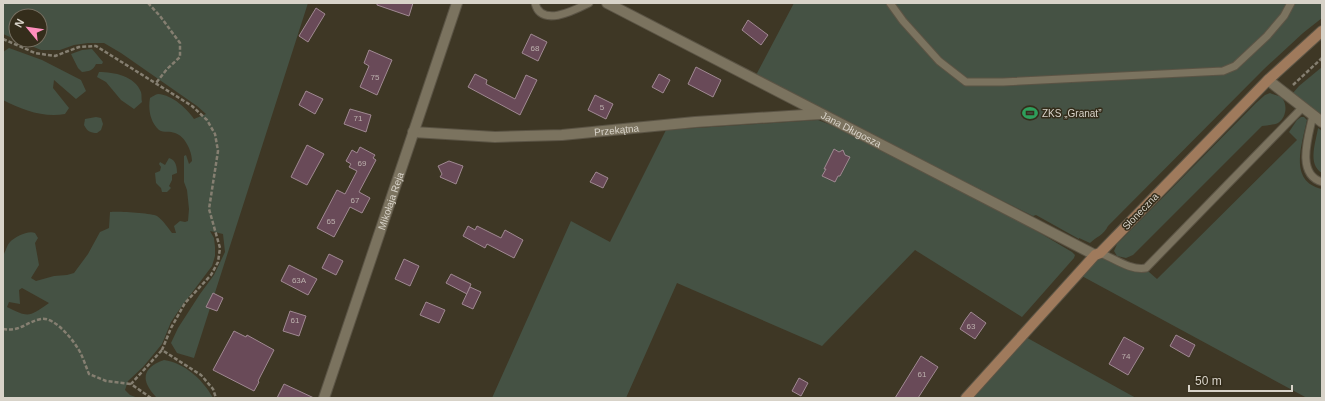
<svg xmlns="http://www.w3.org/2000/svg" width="1325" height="401" font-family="Helvetica,sans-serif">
  <rect width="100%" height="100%" fill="#3e3725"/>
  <g fill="#455244" fill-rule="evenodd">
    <path d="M 3,3 L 308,3 L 194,358 L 177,353 L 171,343 L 178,328 L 200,294 L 214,275 L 225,252 L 223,234 L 210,231 L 214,238 L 215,247 L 215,256 L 212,266 L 179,310 L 171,322 L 162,344 L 143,367 L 128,381 L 125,390 L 130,395 L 138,398 L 3,398 L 3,254 L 4,254 C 6,250 7,245 10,242 C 15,237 28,230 35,233 L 38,238 L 35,243 L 39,265 L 31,278 L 36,281 L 54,276 L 67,275 L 74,273 L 88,254 L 100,232 L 109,228 L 110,212 C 117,211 151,213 157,216 C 163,220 168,228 172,233 L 176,233 L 174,226 L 180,221 L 185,222 L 188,221 L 189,209 L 187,190 L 184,182 L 184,156 L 186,155 L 189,164 L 192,161 C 192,151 185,136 175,133 C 170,131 164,133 159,130 C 150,122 148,109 150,98 C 152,97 156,94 158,94 C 173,95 187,109 194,119 L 206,114 L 197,106 L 121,53 L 104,43 L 88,43 L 74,45 L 60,50 L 41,50 L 3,34 ZM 16,16 L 40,16 L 40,40 L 16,40 ZM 22,288 L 49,303 C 29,317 29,318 7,307 L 9,302 L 20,304 L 19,290 Z"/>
    <path d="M 794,3 L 1322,3 L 1322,18 L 1303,33 L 1264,69 L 1108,226 C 1104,235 1096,237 1090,243 L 1079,238 L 1079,239 L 1036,215 L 1033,216 L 755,77 Z"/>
    <path d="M 9,48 L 42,60 L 81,80 L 86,91 L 76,99 L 54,80 L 53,88 L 69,108 L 65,114 C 44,118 22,110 3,100 L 3,52 Z"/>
    <path d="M 92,49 L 103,62 L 102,64 L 96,64 C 93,71 89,71 82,72 L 78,68 L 71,54 L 82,50 Z"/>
    <path d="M 1322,67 L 1322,115 L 1293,93 L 1299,86 Z"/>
    <path d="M 99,72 C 114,72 135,76 141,92 C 142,95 141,99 142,102 L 134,109 L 121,100 L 106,82 L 97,77 Z"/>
    <path d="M 1270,93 C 1274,95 1279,95 1282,98 C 1288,105 1286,118 1278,123 C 1274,125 1267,125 1262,126 L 1133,255 L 1126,258 L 1117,256 L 1114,251 L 1117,244 L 1256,103 L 1265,95 Z"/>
    <path d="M 96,117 L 101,118 L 103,124 L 101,130 L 97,133 C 90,133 87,131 84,125 L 85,119 Z"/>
    <path d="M 1301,117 L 1304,117 L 1307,120 C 1302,144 1288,182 1322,189 L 1322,398 L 1307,398 L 1080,275 L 1100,253 L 1132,270 L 1149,272 L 1157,279 L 1297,140 L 1289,132 L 1297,120 Z"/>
    <path d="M 818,120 C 849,131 879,148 909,163 C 964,191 1019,220 1072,252 L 1075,255 L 1074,258 L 1022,317 L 915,250 L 822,346 L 677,283 L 626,398 L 492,398 L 571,221 L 610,242 L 666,130 Z"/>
    <path d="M 1318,128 L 1322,131 L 1322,173 C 1307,164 1316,142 1318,128 Z"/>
    <path d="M 169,158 C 176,160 177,167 177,173 L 172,175 L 172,180 L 169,186 L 171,188 L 167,192 L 162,192 L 161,188 L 156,183 L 155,173 L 160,171 L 161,167 L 159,164 L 160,162 L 165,165 Z"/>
    <path d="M 1022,335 L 1136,398 L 965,398 Z"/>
    <path d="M 164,360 C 185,363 203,380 213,398 L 156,397 C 141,381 141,368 164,360 Z"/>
  </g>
  <g fill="#694a58" stroke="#a08992">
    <path d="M 377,3 L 413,3 L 409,16 L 377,5 Z"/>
    <path d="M 316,8 L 325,14 L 308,42 L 299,36 Z"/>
    <path d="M 748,20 L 768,35 L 761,45 L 742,30 Z"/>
    <path d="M 531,34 L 547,42 L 538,61 L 522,53 Z"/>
    <path d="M 369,50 L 392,60 L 377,95 L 360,87 L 369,66 L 364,63 Z"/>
    <path d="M 696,67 L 721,80 L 713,97 L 688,84 Z"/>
    <path d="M 475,74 L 487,80 L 486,84 L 515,99 L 526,75 L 537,80 L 520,115 L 468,87 Z"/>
    <path d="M 659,74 L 670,80 L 663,93 L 652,87 Z"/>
    <path d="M 306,91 L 323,99 L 315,114 L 299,105 Z"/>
    <path d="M 595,95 L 613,104 L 606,119 L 588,110 Z"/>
    <path d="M 350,109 L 371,115 L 366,132 L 344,124 Z"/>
    <path d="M 307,145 L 324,154 L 307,185 L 291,177 Z"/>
    <path d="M 360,147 L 375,155 L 373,158 L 376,160 L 359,192 L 370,198 L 362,213 L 350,207 L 334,237 L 317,228 L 337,190 L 345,194 L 357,171 L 349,167 L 351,164 L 346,161 L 352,150 L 357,153 Z"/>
    <path d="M 834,149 L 839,152 L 843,150 L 845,155 L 850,157 L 840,176 L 838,176 L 835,182 L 822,176 L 826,169 L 824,169 Z"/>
    <path d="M 449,161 L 463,166 L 456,184 L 440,177 L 442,174 L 438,166 Z"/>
    <path d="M 596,172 L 608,178 L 603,188 L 590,182 Z"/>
    <path d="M 468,226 L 475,230 L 477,226 L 501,238 L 505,230 L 523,240 L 514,258 L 487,244 L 485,248 L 463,236 Z"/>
    <path d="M 329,254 L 343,261 L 336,275 L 322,268 Z"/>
    <path d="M 404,259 L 419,266 L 410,286 L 395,279 Z"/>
    <path d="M 289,265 L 317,279 L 308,295 L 281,281 Z"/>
    <path d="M 451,274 L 471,284 L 467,294 L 446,283 Z"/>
    <path d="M 470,287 L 481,292 L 473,309 L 462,304 Z"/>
    <path d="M 213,293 L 223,298 L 217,311 L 206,307 Z"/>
    <path d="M 426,302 L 445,310 L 439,323 L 420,315 Z"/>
    <path d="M 290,311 L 306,316 L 299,336 L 283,331 Z"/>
    <path d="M 971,312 L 986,323 L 975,339 L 960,329 L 965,320 Z"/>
    <path d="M 234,331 L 246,337 L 247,335 L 274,350 L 258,381 L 259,382 L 254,391 L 213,370 Z"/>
    <path d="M 1176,335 L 1195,345 L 1189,357 L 1170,346 Z"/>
    <path d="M 1124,337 L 1144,348 L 1128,375 L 1109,364 Z"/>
    <path d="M 921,356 L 938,367 L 918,398 L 895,398 Z"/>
    <path d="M 799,378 L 808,383 L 801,396 L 792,391 Z"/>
    <path d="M 284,384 L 314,398 L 277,398 Z"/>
  </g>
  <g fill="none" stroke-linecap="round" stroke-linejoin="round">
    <defs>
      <g id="lane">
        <path d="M 535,3 C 541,28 575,10 589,3"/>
        <path d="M 890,3 L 903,21 L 939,61 L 966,82 L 1003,82 L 1223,71 L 1235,66 L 1267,36 L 1284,16 L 1291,3"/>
        <path d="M 1313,115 C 1309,135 1295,174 1322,182"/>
        <path d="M 1100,253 C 1114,258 1130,271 1146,268 L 1303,107"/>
      </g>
      <g id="street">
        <path id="s1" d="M 607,3 L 1095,255"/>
        <path d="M 1268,80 L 1322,122"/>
        <path id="s2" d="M 413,132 L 495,137 L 562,135 L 695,122 L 820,114"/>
        <path id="s3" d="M 324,398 L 457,3"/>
      </g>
      <path id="secondary" d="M 966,398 L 1095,255 L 1100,253 L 1268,80 L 1322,31"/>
    </defs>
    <use href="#lane" stroke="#5b5445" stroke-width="9"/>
    <use href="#street" stroke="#5b5445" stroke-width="12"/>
    <use href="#secondary" stroke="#5b5445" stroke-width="12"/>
    <g stroke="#857f71" stroke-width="2.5" stroke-dasharray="4 2" stroke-linecap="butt">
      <path d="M 148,3 L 160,16 L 180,43 L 180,57 L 167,69 L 156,83"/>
      <path d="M 3,39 L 35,53 L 55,56 L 79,47 L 96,46 L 192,106 L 207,120 L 215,134 L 218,151 L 209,209 L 220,248 L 218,262 L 211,275 L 185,303 L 171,328 L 162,350 L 201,375 L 213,389 L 216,398"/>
      <path d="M 1293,85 L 1322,58"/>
      <path d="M 3,329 C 20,332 26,322 41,319 C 55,316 76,343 81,354 C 84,360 86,367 89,374 L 106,381 L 131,384"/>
      <path d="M 151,398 L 131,384 L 162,350"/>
    </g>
    <use href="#lane" stroke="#7b735f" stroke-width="7"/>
    <use href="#street" stroke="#7b735f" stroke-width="10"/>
    <use href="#secondary" stroke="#9f7a5c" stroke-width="10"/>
  </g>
  <defs>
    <symbol id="stadium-bare" viewBox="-9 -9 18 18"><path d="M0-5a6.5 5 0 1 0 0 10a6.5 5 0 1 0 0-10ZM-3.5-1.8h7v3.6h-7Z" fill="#2e9e5b" stroke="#342d1b" stroke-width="2.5" paint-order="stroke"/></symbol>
  </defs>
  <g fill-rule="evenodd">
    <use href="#stadium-bare" x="1019" y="102" width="22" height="22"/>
  </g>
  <g text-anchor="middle" stroke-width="3" stroke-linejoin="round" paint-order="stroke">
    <g font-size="8" fill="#bcb1ad">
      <text x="535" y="51">68</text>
      <text x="375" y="80">75</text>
      <text x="602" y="110">5</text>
      <text x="358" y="121">71</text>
      <text x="362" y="166">69</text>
      <text x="355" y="203">67</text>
      <text x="331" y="224">65</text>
      <text x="299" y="283">63A</text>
      <text x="295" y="323">61</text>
      <text x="971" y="329">63</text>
      <text x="1126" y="359">74</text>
      <text x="922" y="377">61</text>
    </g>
    <g font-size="10" fill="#d8d3c9" stroke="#342d1b" text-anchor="start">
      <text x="1042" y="117">ZKS „Granat”</text>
    </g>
    <g font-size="10" fill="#d8d3c9" stroke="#342d1b">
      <text dy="4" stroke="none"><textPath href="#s2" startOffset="204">Przekątna</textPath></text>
      <text dy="4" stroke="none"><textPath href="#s1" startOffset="275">Jana Długosza</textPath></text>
      <text dy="4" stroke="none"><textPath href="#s3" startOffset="208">Mikołaja Reja</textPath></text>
      <text transform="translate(1140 211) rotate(-46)" y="4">Słoneczna</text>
    </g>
  </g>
  <rect width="1325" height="401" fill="none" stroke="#d8d3c9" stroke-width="8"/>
  <g transform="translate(28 28) rotate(299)"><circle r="19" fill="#342d1b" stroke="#766f61"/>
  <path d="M0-3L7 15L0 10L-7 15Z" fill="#fe8ebd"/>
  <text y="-6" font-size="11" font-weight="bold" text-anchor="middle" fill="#d8d3c9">N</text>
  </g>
  <path d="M1189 385v6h103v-6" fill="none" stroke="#d8d3c9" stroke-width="2"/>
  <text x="1195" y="385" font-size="12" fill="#d8d3c9" stroke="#342d1b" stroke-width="3" paint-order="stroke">50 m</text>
</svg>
